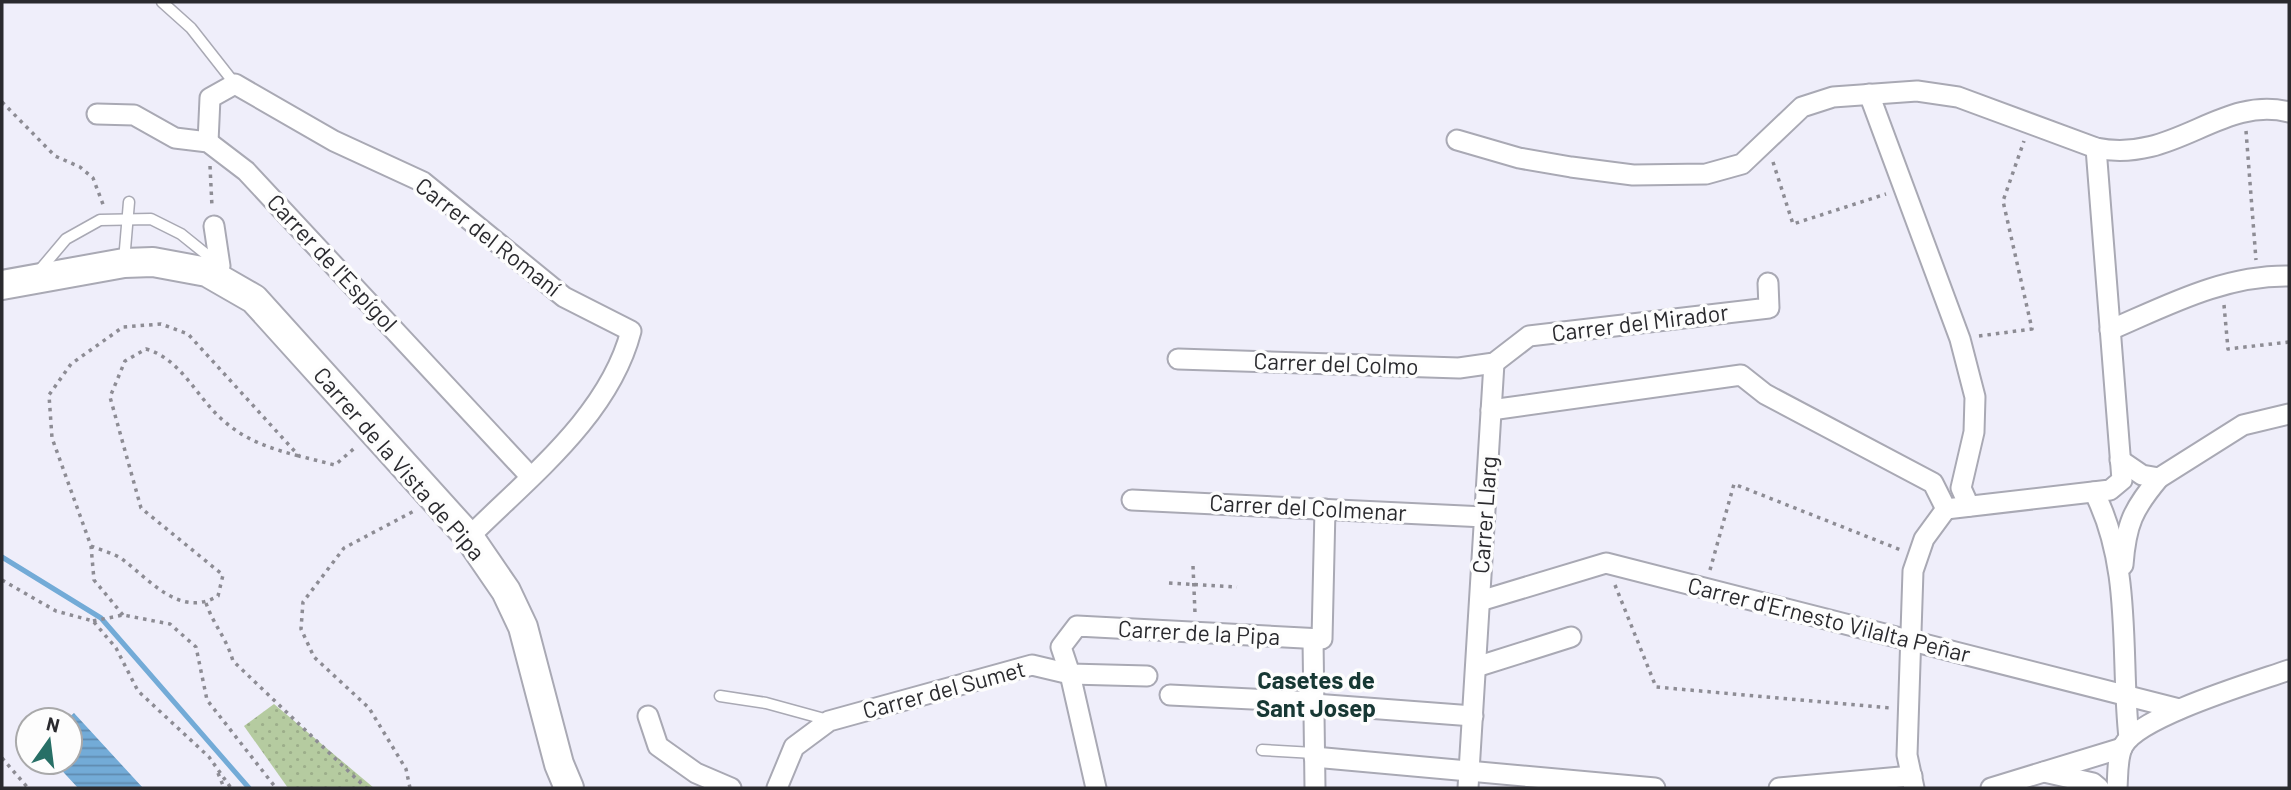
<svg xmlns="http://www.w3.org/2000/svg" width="2291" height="790" font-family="Barlow,sans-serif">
  <defs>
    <pattern id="grass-dots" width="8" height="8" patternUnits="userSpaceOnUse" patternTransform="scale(1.75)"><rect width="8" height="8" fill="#b5cba0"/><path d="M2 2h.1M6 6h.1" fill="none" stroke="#9cae8a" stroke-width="1.8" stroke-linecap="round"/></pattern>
    <pattern id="water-rules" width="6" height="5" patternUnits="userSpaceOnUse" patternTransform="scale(1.75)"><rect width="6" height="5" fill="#73abd7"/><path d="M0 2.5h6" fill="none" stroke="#5f8baf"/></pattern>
  </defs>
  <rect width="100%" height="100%" fill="#efeefa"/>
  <path fill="url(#grass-dots)" d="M 274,704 L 374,788 L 288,788 L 244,726 Z"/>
  <path fill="url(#water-rules)" d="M 74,713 L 143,788 L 78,788 L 54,762 L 70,762 L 70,720 L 66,720 Z"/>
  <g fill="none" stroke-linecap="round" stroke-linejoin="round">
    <path stroke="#73abd7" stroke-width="5" d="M 2,557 L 101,618 L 249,788"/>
    <defs>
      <g id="lane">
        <path d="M 162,2 L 191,28 L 235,84"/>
        <path d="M 124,261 L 129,202"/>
        <path d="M 39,271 L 66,239 L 100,220 L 151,219 L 181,234 L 217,263"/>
        <path d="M 720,696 L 766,703 L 828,720"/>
        <path d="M 1262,750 L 1314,753"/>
      </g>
      <g id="street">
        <path d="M 1869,94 L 1960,339 L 1975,397 L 1974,432 L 1961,488 L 1969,506"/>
        <path d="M 97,114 L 134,115 L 175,138 L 208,142 L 246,171 L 530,476"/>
        <path d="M 1457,140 L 1519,158 L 1571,167 L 1633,175 L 1706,174 L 1742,164 L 1802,107 L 1833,97 L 1917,91 L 1958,97 L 2096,148 C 2175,164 2220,95 2289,112"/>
        <path d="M 208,142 L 210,98 L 235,84 L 334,141 L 423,182 L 564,297 L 631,331 C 609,416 529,477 469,537"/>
        <path d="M 214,226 L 220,266"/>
        <path d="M 2110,330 C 2168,305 2224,275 2289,276"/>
        <path d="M 1178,359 L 1459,368 L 1494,363 L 1529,336 L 1769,308 L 1768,283"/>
        <path d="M 1491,410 L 1741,375 L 1765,394 L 1933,483 L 1946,509 L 2110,490 L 2122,480 L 2096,148"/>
        <path d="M 2120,460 L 2142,475 L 2159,478 L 2243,425 L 2289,414"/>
        <path d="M 2094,492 C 2133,568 2120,656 2129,738"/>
        <path d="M 1132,500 L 1485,517"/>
        <path d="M 2123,565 C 2126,524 2133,509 2159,478"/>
        <path d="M 1480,601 L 1606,563 L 2179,709"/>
        <path d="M 1313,639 L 1315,788"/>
        <path d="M 1476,667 L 1571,637"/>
        <path d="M 1170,695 L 1314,702"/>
        <path d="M 1314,704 L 1473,716"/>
        <path d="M 648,716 L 658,746 L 696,773 L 731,788"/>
        <path d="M 1314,757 L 1655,788"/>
        <path d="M 2044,772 L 2093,783 L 2099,788"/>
        <path d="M 777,788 L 794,747 L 829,721 L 1032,665 L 1070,674 L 1147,676"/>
        <path d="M 1096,788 L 1070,674 L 1061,647 L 1077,626 L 1322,639 L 1325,509"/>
        <path d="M 1468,788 L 1494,363"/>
        <path d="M 1779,788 L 1912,776"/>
        <path d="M 1914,788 L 1907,755 L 1913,571 L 1924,539 L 1946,509"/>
        <path d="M 1991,788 L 2122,748"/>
        <path d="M 2117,788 C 2118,775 2117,757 2123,746 C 2139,716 2255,682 2289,670"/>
      </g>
      <path id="secondary" d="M 2,285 L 124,263 L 153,262 L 207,272 L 254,299 L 469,537 L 506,591 L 523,627 L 559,764 L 569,788"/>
    </defs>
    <use href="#lane" stroke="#a9a9b4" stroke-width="13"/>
    <use href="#street" stroke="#a9a9b4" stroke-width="23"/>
    <use href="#secondary" stroke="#a9a9b4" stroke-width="32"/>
    <g stroke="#8d8c94" stroke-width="3.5" stroke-dasharray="3.5 5" stroke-linecap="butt">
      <path d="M 2,102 L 55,156 L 80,167 L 93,178 L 104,207"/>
      <path d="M 2246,131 L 2256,260"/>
      <path d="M 1773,162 L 1793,224 L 1886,194"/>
      <path d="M 210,166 L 212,207"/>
      <path d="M 2224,305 L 2228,349 L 2289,342 L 2289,347"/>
      <path d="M 1979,336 L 2032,329 L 2003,201 L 2024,141"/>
      <path d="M 91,546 C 101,550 113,553 122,559 C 151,581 180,618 218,596 L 223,575 L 141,508 L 110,397 L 125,361 L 146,349 C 182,359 197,399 225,422 C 247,441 272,449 299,456"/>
      <path d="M 1193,566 L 1195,613"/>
      <path d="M 1710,570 L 1734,484 L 1901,550"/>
      <path d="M 2,580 L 56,611 L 93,621 L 116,648 L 138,691 L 209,757 L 231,788"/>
      <path d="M 1169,583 L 1237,587"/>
      <path d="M 1615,585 L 1656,687 L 1890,708"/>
      <path d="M 206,603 C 214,626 226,637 233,661 L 366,788"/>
      <path d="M 123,615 L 94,580 L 91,546 L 52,438 L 49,395 L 71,364 L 123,327 L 161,324 L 188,334 L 299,456 L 335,465 L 357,446"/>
      <path d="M 93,621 L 123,615 L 170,624 L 196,647 L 207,700 L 276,788"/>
      <path d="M 2,758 L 28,788"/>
      <path d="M 218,773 L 224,788"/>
      <path d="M 410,788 L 406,769 L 369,708 L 314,657 L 301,629 L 303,602 L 344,548 L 414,511"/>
    </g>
    <use href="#lane" stroke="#fff" stroke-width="10"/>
    <use href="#street" stroke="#fff" stroke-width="19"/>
    <use href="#secondary" stroke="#fff" stroke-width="28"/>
  </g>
  <g text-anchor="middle" stroke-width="7" stroke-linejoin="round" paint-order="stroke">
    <g font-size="23" fill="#2a2a2e" stroke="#fdfdfd">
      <text transform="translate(488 237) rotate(38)" y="8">Carrer del Romaní</text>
      <text transform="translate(332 263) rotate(47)" y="8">Carrer de l'Espígol</text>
      <text transform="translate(1640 323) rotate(-7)" y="8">Carrer del Mirador</text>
      <text transform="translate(1336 364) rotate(2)" y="8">Carrer del Colmo</text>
      <text transform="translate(399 464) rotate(49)" y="8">Carrer de la Vista de Pipa</text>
      <text transform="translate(1308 508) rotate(3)" y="8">Carrer del Colmenar</text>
      <text transform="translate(1485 515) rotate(-86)" y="8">Carrer Llarg</text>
      <text transform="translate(1829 620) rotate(14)" y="8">Carrer d'Ernesto Vilalta Peñar</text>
      <text transform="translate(1199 633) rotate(3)" y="8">Carrer de la Pipa</text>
      <text transform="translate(944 690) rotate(-15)" y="8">Carrer del Sumet</text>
    </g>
    <g font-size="24" font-weight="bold" fill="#173834" stroke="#fdfdfd">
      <text x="1316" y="689">Casetes de<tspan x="1316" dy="28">Sant Josep</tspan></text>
    </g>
  </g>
  <rect width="2291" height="790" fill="none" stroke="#2a2a2e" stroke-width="7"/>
  <g transform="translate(49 741) rotate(14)"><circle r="33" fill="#fdfdfd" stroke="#a9a9aa" stroke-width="2"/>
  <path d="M0-5L12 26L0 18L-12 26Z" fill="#276f66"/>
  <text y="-10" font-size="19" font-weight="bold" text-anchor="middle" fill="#2a2a2e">N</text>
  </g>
</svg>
